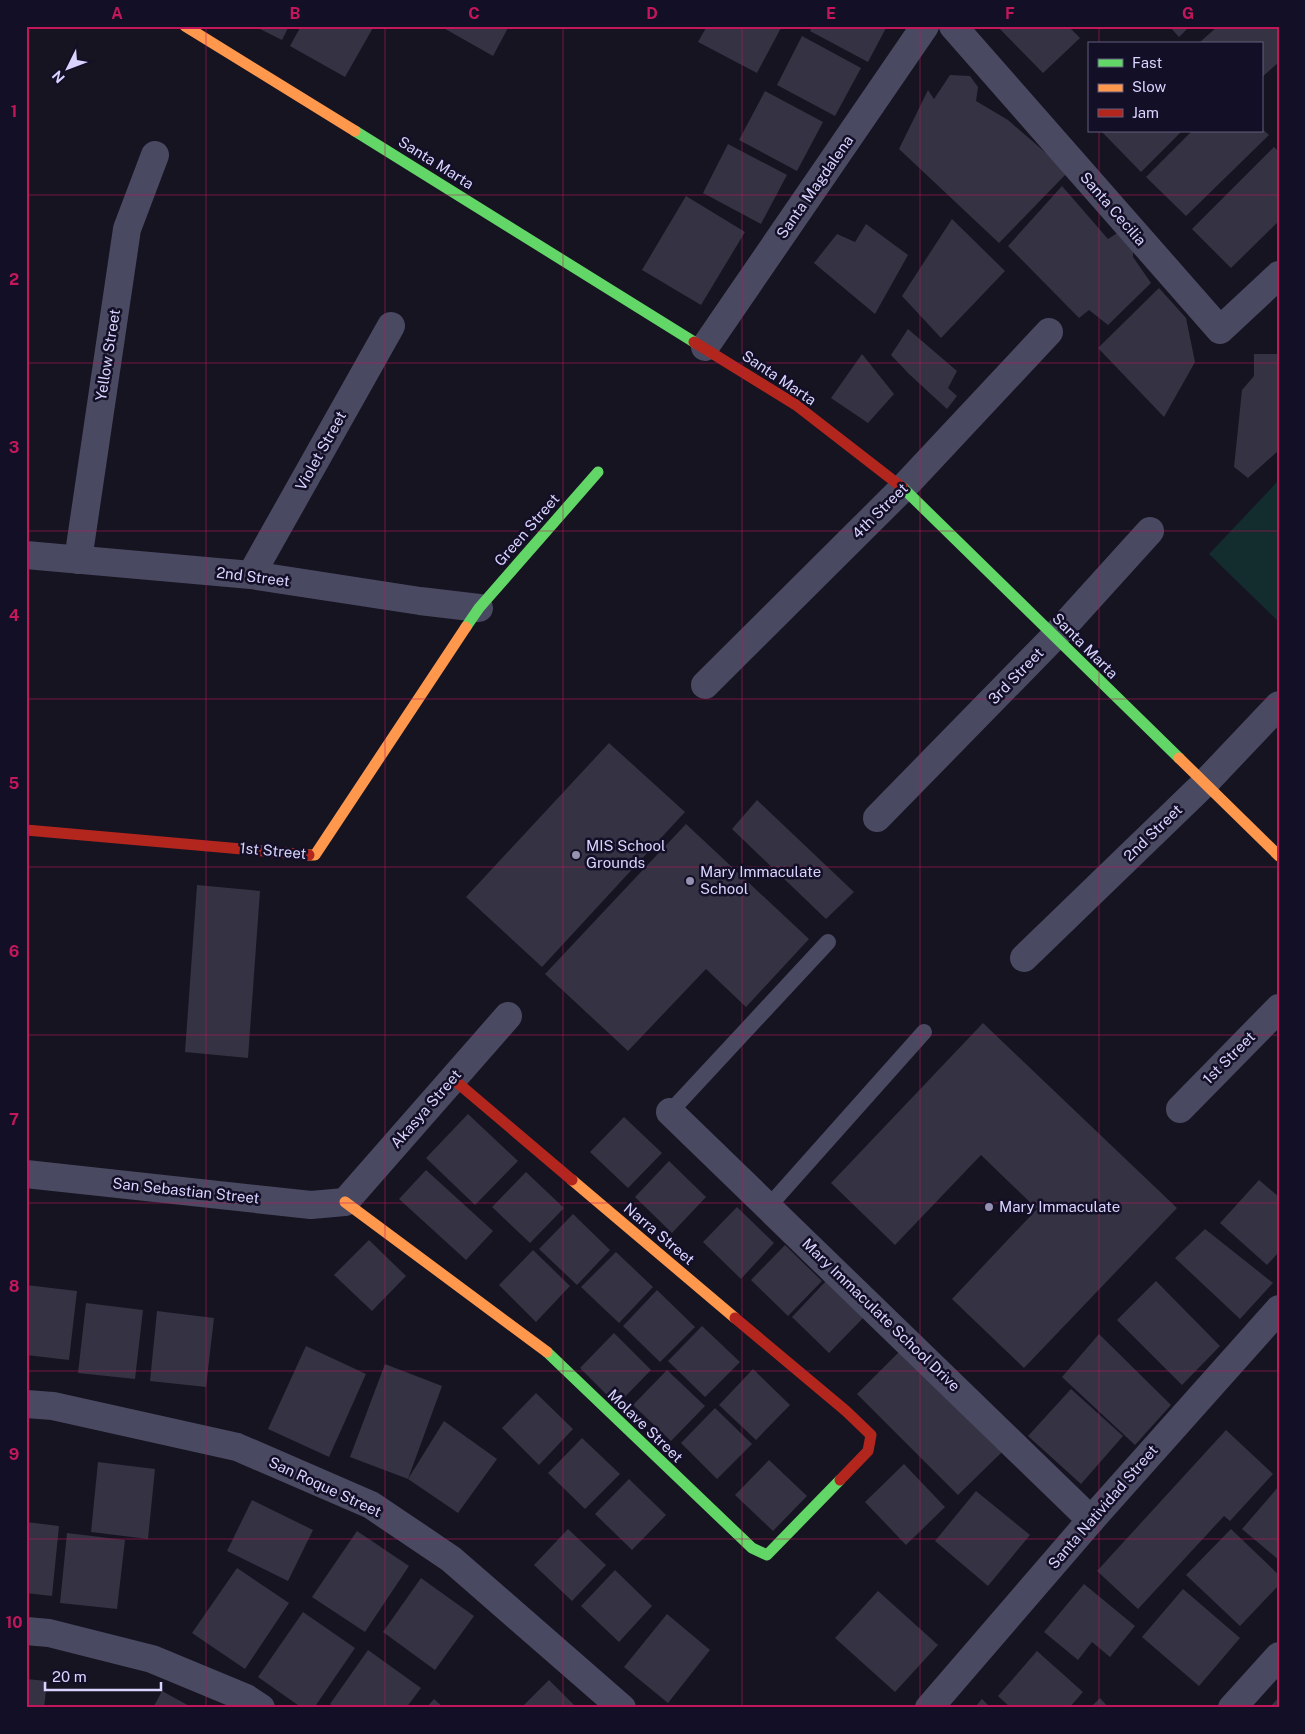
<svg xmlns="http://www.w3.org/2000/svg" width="1305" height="1734" font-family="'Public Sans',sans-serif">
  <rect width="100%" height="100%" fill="#161421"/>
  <path fill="#132c2d" d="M 1279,480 L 1279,622 L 1209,554 Z"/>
  <g fill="#343243">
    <path d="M 254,26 L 289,26 L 282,40 Z"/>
    <path d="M 301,26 L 374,26 L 345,77 L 290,46 Z"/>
    <path d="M 440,26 L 509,26 L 493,56 Z"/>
    <path d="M 707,26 L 782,26 L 757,73 L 698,42 Z"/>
    <path d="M 812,26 L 887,26 L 868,62 L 810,31 Z"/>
    <path d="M 997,26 L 1068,26 L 1080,38 L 1043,73 Z"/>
    <path d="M 1169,26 L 1190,26 L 1179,37 Z"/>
    <path d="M 1218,26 L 1279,26 L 1279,62 L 1261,78 L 1261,44 L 1201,44 L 1200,42 Z"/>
    <path d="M 802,36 L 861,68 L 835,116 L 777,85 Z"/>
    <path d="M 950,75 L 970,76 L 978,87 L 976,101 L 1008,120 L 1068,172 L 999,243 L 899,149 L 928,90 L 934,99 Z"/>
    <path d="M 765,91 L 823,122 L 797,171 L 739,140 Z"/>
    <path d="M 1261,128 L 1269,135 L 1186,216 L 1146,177 L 1192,131 L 1261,131 Z"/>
    <path d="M 1103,131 L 1182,131 L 1141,172 L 1102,132 Z"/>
    <path d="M 728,144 L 787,175 L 761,224 L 703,193 Z"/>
    <path d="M 1274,147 L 1279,152 L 1279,221 L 1231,268 L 1192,229 Z"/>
    <path d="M 1062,186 L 1108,239 L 1122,230 L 1133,240 L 1133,257 L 1151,283 L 1108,325 L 1089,310 L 1079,318 L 1008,246 Z"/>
    <path d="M 686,196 L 745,232 L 701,305 L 642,270 Z"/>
    <path d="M 952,219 L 1005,271 L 941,338 L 902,296 Z"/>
    <path d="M 866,224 L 908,255 L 875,314 L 814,263 L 837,234 L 855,242 Z"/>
    <path d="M 1159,288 L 1186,318 L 1195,362 L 1164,417 L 1098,348 Z"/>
    <path d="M 908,329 L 957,371 L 948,388 L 957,396 L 947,409 L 909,374 L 891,355 Z"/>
    <path d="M 862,354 L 894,394 L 868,423 L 831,398 Z"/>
    <path d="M 1254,354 L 1279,354 L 1279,450 L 1248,478 L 1234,467 L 1242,390 L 1254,376 Z"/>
    <path d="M 609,743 L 685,812 L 542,967 L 466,897 Z"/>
    <path d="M 757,800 L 854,892 L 826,919 L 732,829 Z"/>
    <path d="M 686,824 L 809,939 L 746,1007 L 706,969 L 628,1051 L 545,974 Z"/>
    <path d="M 197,885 L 260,891 L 248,1058 L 185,1052 Z"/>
    <path d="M 983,1023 L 1177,1208 L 1024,1368 L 952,1299 L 1037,1209 L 981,1155 L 895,1245 L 831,1183 Z"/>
    <path d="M 468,1114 L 518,1161 L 475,1205 L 426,1158 Z"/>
    <path d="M 624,1117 L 662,1153 L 628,1188 L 590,1152 Z"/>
    <path d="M 669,1161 L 706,1197 L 672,1233 L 635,1197 Z"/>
    <path d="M 426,1170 L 493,1231 L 466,1260 L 399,1199 Z"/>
    <path d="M 526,1172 L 564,1208 L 530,1243 L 492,1207 Z"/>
    <path d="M 1259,1180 L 1279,1197 L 1279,1252 L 1267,1265 L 1220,1223 Z"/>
    <path d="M 737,1207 L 774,1243 L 741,1279 L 703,1242 Z"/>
    <path d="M 573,1214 L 610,1250 L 577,1285 L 539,1249 Z"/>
    <path d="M 1205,1229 L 1273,1283 L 1240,1319 L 1175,1258 Z"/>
    <path d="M 369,1240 L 406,1276 L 372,1311 L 334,1275 Z"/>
    <path d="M 785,1245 L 822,1281 L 788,1316 L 751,1280 Z"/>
    <path d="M 533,1250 L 570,1286 L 536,1322 L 499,1285 Z"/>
    <path d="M 616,1252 L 653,1287 L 619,1323 L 581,1287 Z"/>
    <path d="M 826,1281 L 863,1318 L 829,1353 L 792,1317 Z"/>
    <path d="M 1156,1281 L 1220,1346 L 1182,1385 L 1117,1320 Z"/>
    <path d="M 26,1285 L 77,1291 L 69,1360 L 26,1355 Z"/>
    <path d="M 657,1290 L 695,1327 L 660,1362 L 623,1326 Z"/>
    <path d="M 86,1303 L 143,1310 L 135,1379 L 78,1373 Z"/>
    <path d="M 157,1311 L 214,1318 L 206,1387 L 150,1381 Z"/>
    <path d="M 702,1326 L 740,1362 L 705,1397 L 668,1361 Z"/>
    <path d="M 614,1333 L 651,1370 L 617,1405 L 580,1368 Z"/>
    <path d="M 1099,1334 L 1171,1405 L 1135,1445 L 1062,1377 Z"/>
    <path d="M 306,1346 L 366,1374 L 329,1457 L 268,1429 Z"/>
    <path d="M 900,1351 L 1002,1452 L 958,1495 L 857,1394 Z"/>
    <path d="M 385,1364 L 442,1386 L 408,1479 L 350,1457 Z"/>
    <path d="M 753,1369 L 790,1405 L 756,1440 L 719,1405 Z"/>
    <path d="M 667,1370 L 705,1406 L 671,1441 L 633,1405 Z"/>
    <path d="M 1071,1389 L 1123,1436 L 1081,1484 L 1028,1436 Z"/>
    <path d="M 536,1393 L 573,1429 L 539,1465 L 502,1428 Z"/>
    <path d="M 715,1408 L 752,1444 L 717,1479 L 681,1443 Z"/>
    <path d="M 444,1421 L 497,1459 L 458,1513 L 408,1479 Z"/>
    <path d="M 1226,1430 L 1273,1474 L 1230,1521 L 1224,1516 L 1138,1609 L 1097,1571 Z"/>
    <path d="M 582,1438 L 620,1474 L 585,1509 L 548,1473 Z"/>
    <path d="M 769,1460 L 807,1496 L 773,1531 L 735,1495 Z"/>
    <path d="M 98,1462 L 155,1469 L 148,1539 L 91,1532 Z"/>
    <path d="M 904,1464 L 945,1507 L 906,1545 L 865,1502 Z"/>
    <path d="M 629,1479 L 666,1515 L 632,1550 L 595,1514 Z"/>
    <path d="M 1279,1486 L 1279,1560 L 1242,1529 Z"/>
    <path d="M 976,1491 L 1030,1535 L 988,1586 L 935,1541 Z"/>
    <path d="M 252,1500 L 313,1530 L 288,1581 L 227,1551 Z"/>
    <path d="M 26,1522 L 59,1526 L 52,1596 L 26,1593 Z"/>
    <path d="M 568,1529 L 606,1565 L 572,1601 L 534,1565 Z"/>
    <path d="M 1231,1529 L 1279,1575 L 1279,1585 L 1240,1626 L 1186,1575 Z"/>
    <path d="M 357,1531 L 409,1566 L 365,1632 L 312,1597 Z"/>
    <path d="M 67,1533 L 125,1540 L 117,1609 L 60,1603 Z"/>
    <path d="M 237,1568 L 289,1603 L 245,1669 L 192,1633 Z"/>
    <path d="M 615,1570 L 652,1606 L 619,1642 L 581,1606 Z"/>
    <path d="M 421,1578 L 474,1616 L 435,1670 L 383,1632 Z"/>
    <path d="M 1084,1584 L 1135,1626 L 1110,1657 L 1092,1642 L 1078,1660 L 1044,1632 Z"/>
    <path d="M 1183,1589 L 1240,1638 L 1199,1686 L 1142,1637 Z"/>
    <path d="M 878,1591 L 938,1645 L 895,1692 L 835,1638 Z"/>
    <path d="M 303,1612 L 355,1648 L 314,1708 L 302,1708 L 258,1677 Z"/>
    <path d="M 667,1614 L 710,1650 L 668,1703 L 624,1667 Z"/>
    <path d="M 368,1650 L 421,1688 L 406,1708 L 335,1708 L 330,1704 Z"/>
    <path d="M 1037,1651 L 1083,1692 L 1069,1708 L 1011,1708 L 998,1696 Z"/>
    <path d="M 26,1679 L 47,1681 L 44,1708 L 26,1708 Z"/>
    <path d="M 549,1680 L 577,1708 L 521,1708 Z"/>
    <path d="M 162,1691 L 193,1708 L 153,1708 Z"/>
    <path d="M 1279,1697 L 1279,1708 L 1269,1708 Z"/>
    <path d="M 1100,1698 L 1109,1708 L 1090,1708 Z"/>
    <path d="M 434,1699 L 444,1708 L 426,1708 Z"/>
    <path d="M 982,1699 L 991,1708 L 974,1708 Z"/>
  </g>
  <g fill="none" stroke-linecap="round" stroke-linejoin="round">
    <g stroke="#4a4962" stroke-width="16">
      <path d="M 670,1112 L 828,942"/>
      <path d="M 769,1206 L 924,1032"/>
    </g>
    <g stroke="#4a4962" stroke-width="28">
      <path d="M 953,26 L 1220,330 L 1279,275"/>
      <path d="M 705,347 L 925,26"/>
      <path d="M 26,555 L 251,575 L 420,601 L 479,608"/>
      <path d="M 78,560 L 127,229 L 155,155"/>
      <path d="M 251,575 L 391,326"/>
      <path d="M 705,685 L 903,488 L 1049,332"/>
      <path d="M 877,818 L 1054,637 L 1150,531"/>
      <path d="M 1024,958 L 1204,784 L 1279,705"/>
      <path d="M 1180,1109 L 1279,1008"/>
      <path d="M 670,1112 L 1091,1520"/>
      <path d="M 26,1174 L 311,1205 L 345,1202 L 508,1016"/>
      <path d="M 26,1404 L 53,1406 L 237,1447 L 371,1505 L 451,1559 L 622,1708"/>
      <path d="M 26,1631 L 49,1633 L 152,1659 L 246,1698 L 261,1708"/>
      <path d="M 929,1708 L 1091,1520 L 1279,1309"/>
      <path d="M 1232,1708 L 1279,1656"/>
    </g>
    <g stroke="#63d668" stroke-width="11">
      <path d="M 355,131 L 694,342"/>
      <path d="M 903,488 L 1179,758"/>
      <path d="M 466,627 L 479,608 L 598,472"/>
      <path d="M 547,1352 L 752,1548 L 767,1555 L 840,1480"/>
    </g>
    <g stroke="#ff974d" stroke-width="11">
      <path d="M 185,26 L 355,131"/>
      <path d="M 1179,758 L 1279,856"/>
      <path d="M 309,855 L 315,855 L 466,627"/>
      <path d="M 572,1180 L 735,1318"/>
      <path d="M 345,1202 L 547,1352"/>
    </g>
    <g stroke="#b3261e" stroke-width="11">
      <path d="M 694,342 L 796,405 L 903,488"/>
      <path d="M 26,830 L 309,855"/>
      <path d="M 453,1079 L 572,1180"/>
      <path d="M 735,1318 L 846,1411 L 871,1435 L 868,1451 L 840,1480"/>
    </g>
  </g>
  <path fill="none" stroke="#c2185b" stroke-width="1" stroke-opacity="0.55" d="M 206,26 L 206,1708M 385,26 L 385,1708M 563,26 L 563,1708M 742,26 L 742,1708M 920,26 L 920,1708M 1099,26 L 1099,44M 1099,131 L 1099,1708M 26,195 L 1279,195M 26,363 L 1279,363M 26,531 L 1279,531M 26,699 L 1279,699M 26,867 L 1279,867M 26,1035 L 1279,1035M 26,1203 L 1279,1203M 26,1371 L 1279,1371M 26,1539 L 1279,1539"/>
  <g fill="#9591b1" stroke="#130f26" stroke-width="2">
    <circle cx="576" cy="855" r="5"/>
    <circle cx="690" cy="881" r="5"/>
    <circle cx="989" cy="1207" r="5"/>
  </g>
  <g text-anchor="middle" stroke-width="5" stroke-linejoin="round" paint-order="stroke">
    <g font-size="15" fill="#d9d4ff" stroke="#130f26">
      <text transform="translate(436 163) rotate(32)" y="5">Santa Marta</text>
      <text transform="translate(815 187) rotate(-55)" y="5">Santa Magdalena</text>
      <text transform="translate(1113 209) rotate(49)" y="5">Santa Cecilia</text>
      <text transform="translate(108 355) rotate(-81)" y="5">Yellow Street</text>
      <text transform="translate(779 378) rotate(34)" y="5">Santa Marta</text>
      <text transform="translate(321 451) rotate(-61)" y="5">Violet Street</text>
      <text transform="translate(880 511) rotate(-45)" y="5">4th Street</text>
      <text transform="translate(527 530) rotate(-49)" y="5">Green Street</text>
      <text transform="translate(253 577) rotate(7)" y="5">2nd Street</text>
      <text transform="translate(1085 646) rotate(45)" y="5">Santa Marta</text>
      <text transform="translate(1016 676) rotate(-46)" y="5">3rd Street</text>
      <text transform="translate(1153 833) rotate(-44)" y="5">2nd Street</text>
      <text transform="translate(273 851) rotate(5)" y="5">1st Street</text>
      <text transform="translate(1229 1058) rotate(-45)" y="5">1st Street</text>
      <text transform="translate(426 1109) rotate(-49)" y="5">Akasya Street</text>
      <text transform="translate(186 1191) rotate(6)" y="5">San Sebastian Street</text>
      <text transform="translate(659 1234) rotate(40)" y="5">Narra Street</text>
      <text transform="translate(881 1315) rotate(44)" y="5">Mary Immaculate School Drive</text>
      <text transform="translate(645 1426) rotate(44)" y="5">Molave Street</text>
      <text transform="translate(325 1487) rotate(25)" y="5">San Roque Street</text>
      <text transform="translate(1103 1507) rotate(-49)" y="5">Santa Natividad Street</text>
    </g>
    <g font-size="15" fill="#d9d4ff" stroke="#130f26" text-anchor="start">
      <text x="586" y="851">MIS School<tspan x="586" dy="17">Grounds</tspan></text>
      <text x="700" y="877">Mary Immaculate<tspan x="700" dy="17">School</tspan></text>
      <text x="999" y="1212">Mary Immaculate</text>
    </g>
  </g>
  <rect width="1305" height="1734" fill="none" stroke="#130f26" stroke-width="55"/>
  <rect x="1088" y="42" width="175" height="90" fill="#130f26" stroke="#625e7d"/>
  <rect x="1098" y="59" width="25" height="8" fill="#63d668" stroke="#625e7d"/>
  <text x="1132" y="68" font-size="15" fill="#d9d4ff">Fast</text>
  <rect x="1098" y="84" width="25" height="8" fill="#ff974d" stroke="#625e7d"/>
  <text x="1132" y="92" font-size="15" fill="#d9d4ff">Slow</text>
  <rect x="1098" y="109" width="25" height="8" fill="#b3261e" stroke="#625e7d"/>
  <text x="1132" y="118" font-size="15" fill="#d9d4ff">Jam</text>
  <g transform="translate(68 68) rotate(228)" stroke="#130f26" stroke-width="4" paint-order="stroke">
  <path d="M0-4L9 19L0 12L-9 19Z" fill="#d9d4ff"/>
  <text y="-8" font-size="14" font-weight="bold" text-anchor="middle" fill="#d9d4ff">N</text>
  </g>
  <path d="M45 1682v8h116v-8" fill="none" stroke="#d9d4ff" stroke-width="2.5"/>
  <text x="52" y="1682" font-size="15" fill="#d9d4ff" stroke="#130f26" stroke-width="4" paint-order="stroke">20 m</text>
  <rect x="28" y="28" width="1250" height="1678" fill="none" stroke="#c2185b" stroke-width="2"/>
  <g font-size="16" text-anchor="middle" font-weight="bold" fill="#c2185b">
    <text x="117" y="19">A</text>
    <text x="295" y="19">B</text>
    <text x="474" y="19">C</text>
    <text x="652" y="19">D</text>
    <text x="831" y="19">E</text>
    <text x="1010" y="19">F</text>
    <text x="1188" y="19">G</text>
    <text x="14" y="117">1</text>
    <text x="14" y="285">2</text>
    <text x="14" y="453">3</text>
    <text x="14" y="621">4</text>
    <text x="14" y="789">5</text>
    <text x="14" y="957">6</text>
    <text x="14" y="1125">7</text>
    <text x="14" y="1292">8</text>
    <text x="14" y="1460">9</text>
    <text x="14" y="1628">10</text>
  </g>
</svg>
